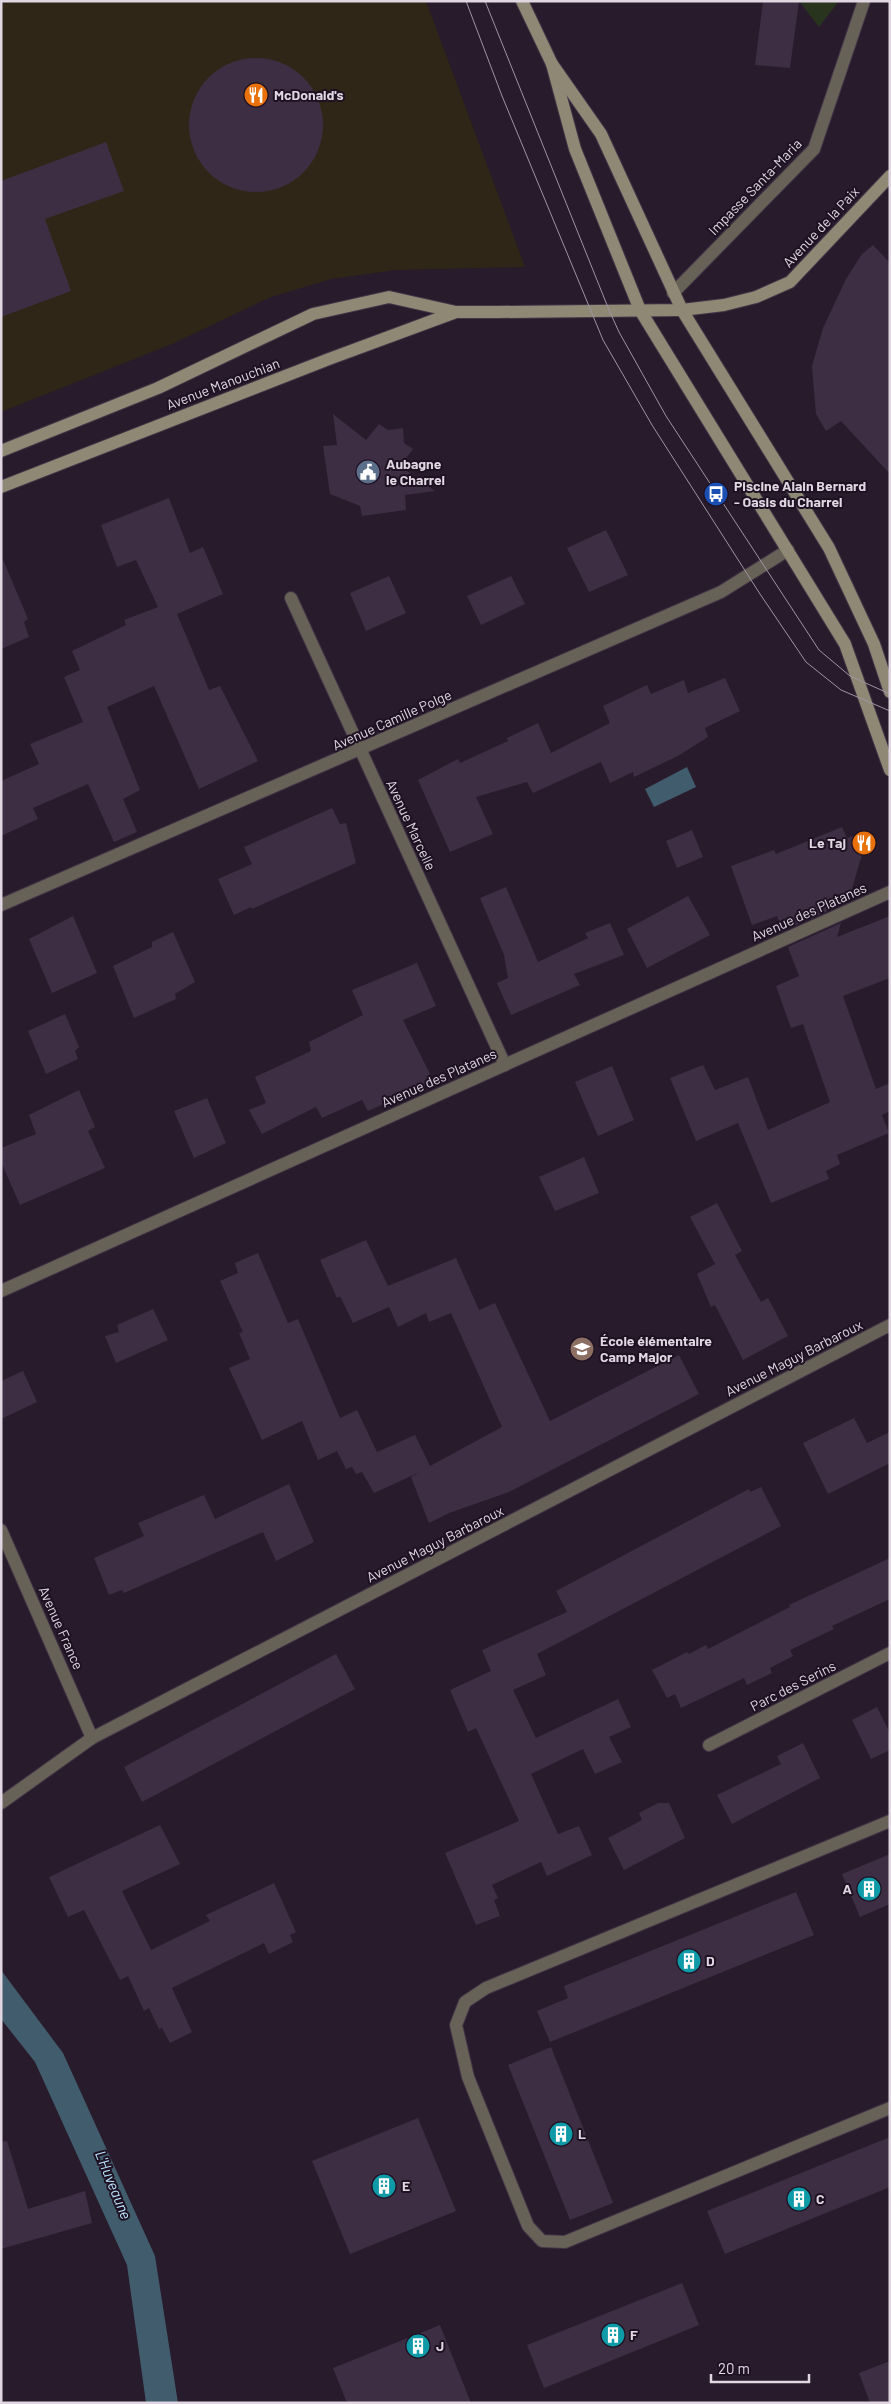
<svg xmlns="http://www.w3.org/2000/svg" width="891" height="2404" font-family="Barlow,sans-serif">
  <rect width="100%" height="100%" fill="#281b2c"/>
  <path fill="#302617" d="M 1,1 L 426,1 L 525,267 L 396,270 L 331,279 L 271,297 L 172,344 L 1,412 Z"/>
  <path fill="#29341f" d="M 799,1 L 839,1 L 819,27 Z"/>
  <g fill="#415c6c">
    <path d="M 687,767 L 696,787 L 654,807 L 645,789 Z"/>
    <path d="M 1,1970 L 63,2053 L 155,2256 L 178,2403 L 146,2403 L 127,2265 L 35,2062 L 1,2019 Z"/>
  </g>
  <g fill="#3e2e43">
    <path d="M 763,1 L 799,1 L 790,68 L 755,65 Z"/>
    <circle cx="256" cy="125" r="67"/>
    <path d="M 106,142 L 124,191 L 45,219 L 71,291 L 1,317 L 1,181 Z"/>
    <path d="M 873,245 L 890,263 L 890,474 L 841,421 L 826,431 L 816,414 L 813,379 L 812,366 L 823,328 L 846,279 L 862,254 Z"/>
    <path d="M 333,414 L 366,440 L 379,424 L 388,430 L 403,428 L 404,443 L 413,449 L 400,466 L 435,491 L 405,495 L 406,510 L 362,516 L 360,506 L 330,494 L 323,446 L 337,445 Z"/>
    <path d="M 169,498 L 190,553 L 203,547 L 223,594 L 177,614 L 209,690 L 220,686 L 258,761 L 199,789 L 154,686 L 107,707 L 140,790 L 123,799 L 137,832 L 114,842 L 88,784 L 33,808 L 38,819 L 1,836 L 1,781 L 39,764 L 30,744 L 83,722 L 64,677 L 80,670 L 72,651 L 126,625 L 124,620 L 158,607 L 136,560 L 117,567 L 101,525 Z"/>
    <path d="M 606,530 L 628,575 L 589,592 L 567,548 Z"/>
    <path d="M 1,555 L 28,619 L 24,622 L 29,637 L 1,649 Z"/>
    <path d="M 389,576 L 406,613 L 366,631 L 350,593 Z"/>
    <path d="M 511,576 L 525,604 L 481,625 L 467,596 Z"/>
    <path d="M 725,678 L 740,711 L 705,728 L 708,737 L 678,756 L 634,777 L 633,772 L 610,783 L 601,762 L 533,793 L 527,782 L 476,797 L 493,834 L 450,852 L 418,780 L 458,759 L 460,763 L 508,741 L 507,738 L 538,723 L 551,753 L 610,723 L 603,706 L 647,685 L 651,694 L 684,680 L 688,693 Z"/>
    <path d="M 332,808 L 340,824 L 346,823 L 356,863 L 252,909 L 251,907 L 234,915 L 218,879 L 252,864 L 244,847 Z"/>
    <path d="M 842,827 L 847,838 L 869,831 L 848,902 L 782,931 L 777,916 L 752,925 L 731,866 L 774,850 L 776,854 Z"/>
    <path d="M 692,830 L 703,857 L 677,868 L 666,841 Z"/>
    <path d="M 506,887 L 538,962 L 588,938 L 585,933 L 610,923 L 624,955 L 574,974 L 580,985 L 511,1015 L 497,983 L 508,978 L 504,955 L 480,898 Z"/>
    <path d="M 688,896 L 710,935 L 647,968 L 627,929 Z"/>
    <path d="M 73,916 L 97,973 L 52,993 L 29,939 Z"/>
    <path d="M 890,916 L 890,978 L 843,996 L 876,1089 L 890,1083 L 890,1111 L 882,1115 L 889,1133 L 837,1155 L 840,1164 L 826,1171 L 829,1179 L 771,1203 L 738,1123 L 696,1141 L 670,1078 L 703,1065 L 715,1090 L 748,1077 L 768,1130 L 830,1102 L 803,1024 L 791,1028 L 776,986 L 799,976 L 788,947 L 841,923 L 837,937 Z"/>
    <path d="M 173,932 L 195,982 L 175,994 L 176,999 L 134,1018 L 113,966 L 152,947 L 152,942 Z"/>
    <path d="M 417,963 L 436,1006 L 403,1020 L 434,1082 L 368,1111 L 362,1100 L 322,1118 L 316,1107 L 262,1134 L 249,1110 L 266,1103 L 255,1077 L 311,1051 L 309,1042 L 363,1015 L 352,990 Z"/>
    <path d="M 65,1014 L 79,1047 L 75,1051 L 78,1059 L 46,1074 L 28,1031 Z"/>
    <path d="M 612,1066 L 634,1120 L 598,1136 L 575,1082 Z"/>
    <path d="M 79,1090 L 95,1127 L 88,1131 L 105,1168 L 20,1205 L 1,1162 L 1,1148 L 36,1134 L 29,1115 Z"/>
    <path d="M 207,1098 L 226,1143 L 194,1158 L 174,1111 Z"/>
    <path d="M 584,1157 L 599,1193 L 555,1211 L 539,1177 Z"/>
    <path d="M 717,1203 L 742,1251 L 735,1255 L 761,1302 L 768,1298 L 788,1336 L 743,1360 L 715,1305 L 711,1307 L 697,1274 L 715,1264 L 690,1217 Z"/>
    <path d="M 366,1240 L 388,1286 L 456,1258 L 479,1310 L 495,1303 L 550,1421 L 679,1355 L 699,1394 L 509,1492 L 449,1513 L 429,1523 L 411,1477 L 420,1472 L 374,1493 L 362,1472 L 356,1474 L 352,1467 L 346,1469 L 337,1451 L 318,1460 L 302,1421 L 262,1440 L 229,1368 L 250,1359 L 239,1333 L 243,1332 L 220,1281 L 238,1273 L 235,1263 L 258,1253 L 288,1323 L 298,1319 L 340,1418 L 357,1410 L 377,1452 L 415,1435 L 430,1466 L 502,1427 L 451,1313 L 429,1322 L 426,1313 L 398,1327 L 389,1307 L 353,1323 L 340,1296 L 337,1298 L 320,1260 Z"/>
    <path d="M 153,1309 L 168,1340 L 116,1363 L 105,1336 L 119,1332 L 117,1325 Z"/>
    <path d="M 23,1371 L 37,1402 L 1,1419 L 1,1381 Z"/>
    <path d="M 854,1418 L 867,1443 L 890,1432 L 890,1463 L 828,1494 L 803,1443 Z"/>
    <path d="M 289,1484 L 314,1542 L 276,1561 L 263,1532 L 124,1593 L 122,1590 L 109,1595 L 94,1558 L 144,1536 L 138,1523 L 204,1495 L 215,1519 Z"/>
    <path d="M 761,1487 L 781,1526 L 537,1654 L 546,1675 L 513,1690 L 536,1738 L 618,1699 L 631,1727 L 609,1737 L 622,1762 L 595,1774 L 583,1749 L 531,1774 L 558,1834 L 579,1826 L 592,1855 L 547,1876 L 541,1862 L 492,1885 L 498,1898 L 494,1900 L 500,1916 L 476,1925 L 445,1853 L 519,1821 L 476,1728 L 468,1732 L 450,1690 L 491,1671 L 482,1650 L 567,1612 L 556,1591 L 749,1489 L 750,1492 Z"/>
    <path d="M 890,1558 L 890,1599 L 832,1626 L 834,1629 L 790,1650 L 793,1656 L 770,1668 L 772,1673 L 747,1685 L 744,1678 L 681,1708 L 675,1694 L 667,1698 L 652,1670 L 687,1652 L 689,1654 L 706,1645 L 708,1649 L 790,1607 L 789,1605 Z"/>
    <path d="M 336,1654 L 355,1689 L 142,1802 L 124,1767 Z"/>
    <path d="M 877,1707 L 890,1733 L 890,1750 L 871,1759 L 852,1720 Z"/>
    <path d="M 803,1743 L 820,1778 L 732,1824 L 717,1795 L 781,1764 L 777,1756 Z"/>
    <path d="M 658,1803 L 669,1803 L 685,1838 L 624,1870 L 608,1838 L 642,1820 L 639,1813 Z"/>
    <path d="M 160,1825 L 180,1864 L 122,1891 L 151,1950 L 210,1921 L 206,1915 L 274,1883 L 296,1932 L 290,1935 L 293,1942 L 269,1954 L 264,1943 L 172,1988 L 192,2032 L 170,2043 L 162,2028 L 159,2029 L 149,2008 L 144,2011 L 128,1976 L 120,1980 L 84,1910 L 68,1917 L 49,1877 Z"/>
    <path d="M 890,1854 L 890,1904 L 860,1917 L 842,1874 Z"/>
    <path d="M 796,1892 L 814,1935 L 550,2042 L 537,2011 L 568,1998 L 564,1986 Z"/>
    <path d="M 551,2047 L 613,2203 L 570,2220 L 508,2065 Z"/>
    <path d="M 418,2118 L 456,2211 L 350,2254 L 312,2161 Z"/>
    <path d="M 890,2137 L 890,2187 L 725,2254 L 707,2211 Z"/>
    <path d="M 7,2141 L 28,2209 L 85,2191 L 92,2223 L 1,2249 L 1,2142 Z"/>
    <path d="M 682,2283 L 699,2325 L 544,2388 L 527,2345 Z"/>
    <path d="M 440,2325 L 471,2403 L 347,2403 L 333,2368 Z"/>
    <path d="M 890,2361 L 890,2403 L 870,2403 L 859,2373 Z"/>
  </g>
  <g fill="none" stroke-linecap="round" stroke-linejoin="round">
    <defs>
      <path id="lane" d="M 890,1821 L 486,1988 L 465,2002 L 456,2025 L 468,2077 L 528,2226 L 542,2241 L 565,2242 L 890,2108"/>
      <g id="street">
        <path d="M 673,293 L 814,149 L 864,1"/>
        <path d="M 291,598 L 505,1065"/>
        <path d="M 1,905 L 721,592 L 788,550"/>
        <path d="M 1,1291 L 890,892"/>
        <path d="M 1,1530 L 92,1738"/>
        <path d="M 709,1745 L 890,1653"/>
        <path d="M 1,1803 L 92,1738 L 890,1325"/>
      </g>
      <g id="secondary">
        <path d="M 522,1 L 552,64 L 601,134 L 682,310 L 829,548 L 874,644 L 890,692"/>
        <path d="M 552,64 L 575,149 L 640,310 L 845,644 L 890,770"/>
        <path d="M 1,451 L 158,388 L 313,314 L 389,297 L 456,312 L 498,312 L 682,310 L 724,305 L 756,297 L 790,282 L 890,176"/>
        <path d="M 1,487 L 329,359 L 456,312"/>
      </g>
    </defs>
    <use href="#lane" stroke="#423546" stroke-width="14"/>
    <use href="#street" stroke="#423546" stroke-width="14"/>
    <use href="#secondary" stroke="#423546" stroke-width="14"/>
    <use href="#lane" stroke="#666257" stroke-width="12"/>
    <use href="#street" stroke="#666257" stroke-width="12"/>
    <use href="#secondary" stroke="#8e8875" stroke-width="12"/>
    <g stroke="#9e94a2" stroke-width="1">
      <path d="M 466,1 L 502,96 L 603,340 L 652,425 L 760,594 L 806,662 L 841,690 L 890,711"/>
      <path d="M 485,1 L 609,310 L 619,332 L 666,416 L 819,650 L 850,676 L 890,694"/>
    </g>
  </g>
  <defs>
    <symbol id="restaurant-disc" viewBox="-11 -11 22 22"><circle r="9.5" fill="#e8710a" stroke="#1e1122"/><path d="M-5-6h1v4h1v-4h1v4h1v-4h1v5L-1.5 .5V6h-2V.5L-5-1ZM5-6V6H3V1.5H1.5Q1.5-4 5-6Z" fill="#fff"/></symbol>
    <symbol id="civic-disc" viewBox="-11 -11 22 22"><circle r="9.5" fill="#5c6f8a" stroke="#1e1122"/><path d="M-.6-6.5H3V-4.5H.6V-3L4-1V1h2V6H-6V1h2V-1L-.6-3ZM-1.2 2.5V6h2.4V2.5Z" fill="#fff"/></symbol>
    <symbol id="bus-disc" viewBox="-11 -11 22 22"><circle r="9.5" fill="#1a4fb4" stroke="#1e1122"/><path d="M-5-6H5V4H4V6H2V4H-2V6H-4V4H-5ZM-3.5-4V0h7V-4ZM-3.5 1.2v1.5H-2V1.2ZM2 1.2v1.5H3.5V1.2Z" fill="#fff"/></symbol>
    <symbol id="school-disc" viewBox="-11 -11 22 22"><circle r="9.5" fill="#8d6e63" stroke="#1e1122"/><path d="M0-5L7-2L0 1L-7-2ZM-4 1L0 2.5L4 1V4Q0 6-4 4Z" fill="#fff"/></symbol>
    <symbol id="building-disc" viewBox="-11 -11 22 22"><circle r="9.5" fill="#0f9aa8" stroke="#1e1122"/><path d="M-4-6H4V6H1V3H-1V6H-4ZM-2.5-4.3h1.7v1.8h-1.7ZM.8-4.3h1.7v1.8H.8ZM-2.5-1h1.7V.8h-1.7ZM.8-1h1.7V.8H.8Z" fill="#fff"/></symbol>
  </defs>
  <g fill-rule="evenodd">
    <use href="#restaurant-disc" x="242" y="81" width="28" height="28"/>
    <use href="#civic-disc" x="354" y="458" width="28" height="28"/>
    <use href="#bus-disc" x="702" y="480" width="28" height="28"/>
    <use href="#restaurant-disc" x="850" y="829" width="28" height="28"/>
    <use href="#school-disc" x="568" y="1335" width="28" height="28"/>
    <use href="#building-disc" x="855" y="1875" width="28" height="28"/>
    <use href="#building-disc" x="675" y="1947" width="28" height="28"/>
    <use href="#building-disc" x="547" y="2120" width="28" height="28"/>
    <use href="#building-disc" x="370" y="2172" width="28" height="28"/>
    <use href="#building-disc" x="785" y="2185" width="28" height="28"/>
    <use href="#building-disc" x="599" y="2321" width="28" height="28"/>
    <use href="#building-disc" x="404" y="2332" width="28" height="28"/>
  </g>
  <g text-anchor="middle" stroke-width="4" stroke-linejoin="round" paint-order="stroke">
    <g font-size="14" font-weight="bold" fill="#e0d7e3" stroke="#1e1122" text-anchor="start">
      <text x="274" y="100">McDonald's</text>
      <text x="386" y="469">Aubagne<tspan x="386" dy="16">le Charrel</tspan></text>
      <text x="734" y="491">Piscine Alain Bernard<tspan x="734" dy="16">- Oasis du Charrel</tspan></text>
      <text x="846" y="848" text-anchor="end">Le Taj</text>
      <text x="600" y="1346">École élémentaire<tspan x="600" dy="16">Camp Major</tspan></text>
      <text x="852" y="1894" text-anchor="end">A</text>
      <text x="706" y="1966">D</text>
      <text x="578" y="2139">L</text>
      <text x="402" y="2191">E</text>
      <text x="816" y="2204">C</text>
      <text x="630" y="2340">F</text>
      <text x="436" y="2351">J</text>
    </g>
    <g font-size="14" fill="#e0d7e3" stroke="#1e1122">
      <text transform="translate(755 187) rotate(-46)" y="5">Impasse Santa-Maria</text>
      <text transform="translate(821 227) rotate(-47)" y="5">Avenue de la Paix</text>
      <text transform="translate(223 384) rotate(-21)" y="5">Avenue Manouchian</text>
      <text transform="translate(392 720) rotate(-24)" y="5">Avenue Camille Polge</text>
      <text transform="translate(411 825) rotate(65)" y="5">Avenue Marcelle</text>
      <text transform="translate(809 912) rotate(-24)" y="5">Avenue des Platanes</text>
      <text transform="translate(439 1078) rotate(-24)" y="5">Avenue des Platanes</text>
      <text transform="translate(794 1358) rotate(-27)" y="5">Avenue Maguy Barbaroux</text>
      <text transform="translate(435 1544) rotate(-27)" y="5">Avenue Maguy Barbaroux</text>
      <text transform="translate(61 1628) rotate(66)" y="5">Avenue France</text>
      <text transform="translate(793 1686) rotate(-27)" y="5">Parc des Serins</text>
    </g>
    <g font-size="15" font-style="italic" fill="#b8e2fd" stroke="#1e1122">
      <text transform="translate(113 2185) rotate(68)" y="5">L'Huveaune</text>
    </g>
  </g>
  <rect width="891" height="2404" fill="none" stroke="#e0d7e3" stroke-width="5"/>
  <path d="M711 2374v8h98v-8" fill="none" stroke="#e0d7e3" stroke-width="2.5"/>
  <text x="718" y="2374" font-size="15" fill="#e0d7e3" stroke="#1e1122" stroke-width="4" paint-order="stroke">20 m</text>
</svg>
